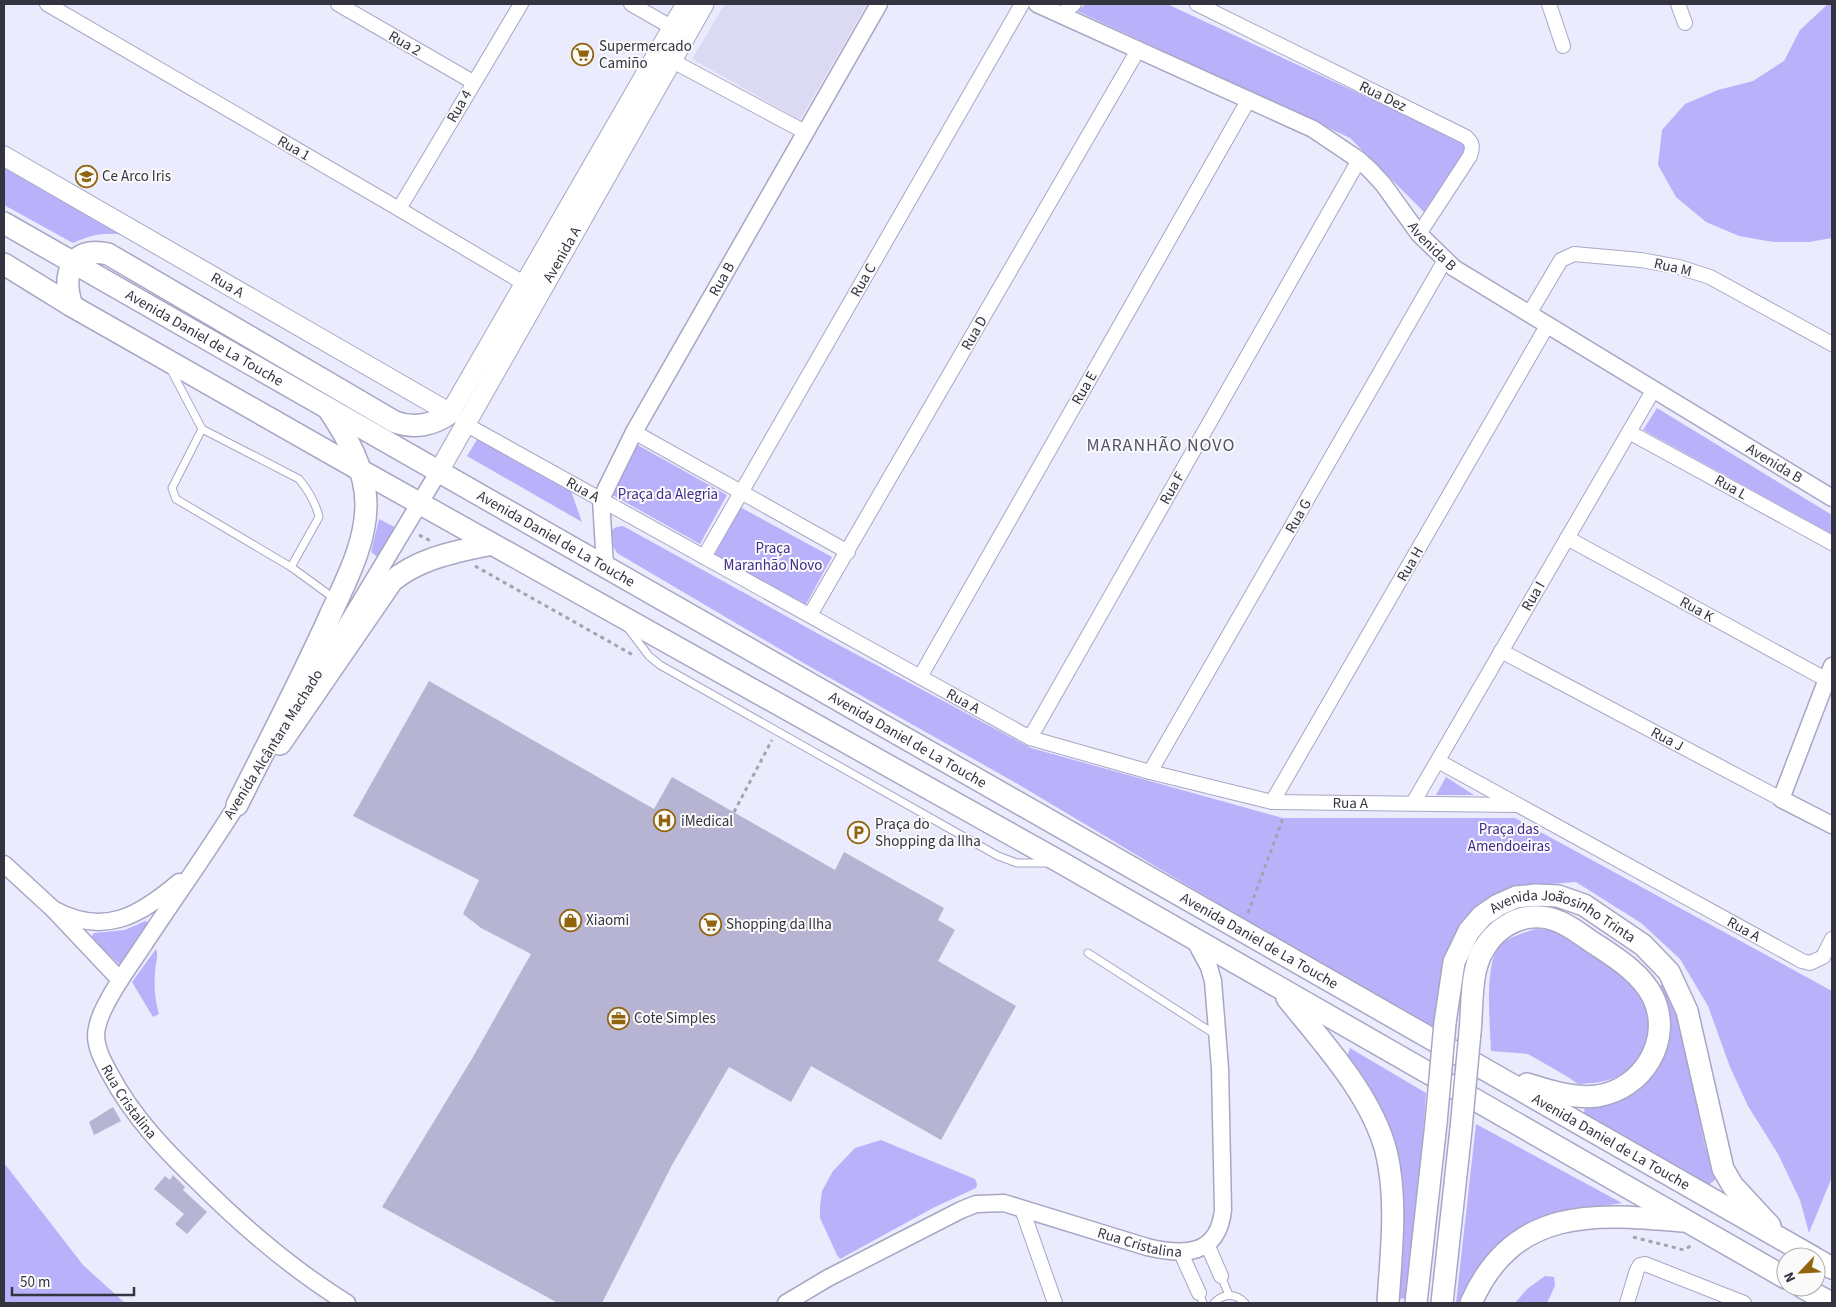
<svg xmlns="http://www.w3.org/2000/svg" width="1836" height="1307" font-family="'Source Sans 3',sans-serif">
  <rect width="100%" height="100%" fill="#ebebfe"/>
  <path fill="#dbdaf2" d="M 725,4 L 867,4 L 800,120 L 692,59 Z"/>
  <g fill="#b9b2fa">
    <path d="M 1086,4 L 1167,4 L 1470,145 L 1424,212 L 1350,138 L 1077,11 Z"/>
    <path d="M 1828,4 L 1832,4 L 1832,238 L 1809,242 L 1773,242 L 1739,236 L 1706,222 L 1676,197 L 1658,165 L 1662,130 L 1685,104 L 1718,90 L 1753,81 L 1784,61 L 1800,30 Z"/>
    <path d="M 4,168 L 126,235 C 103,232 93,234 73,243 L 4,205 Z"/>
    <path d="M 1657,408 L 1832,515 L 1832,534 L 1643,430 Z"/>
    <path d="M 478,438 L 571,491 L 582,522 L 467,456 Z"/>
    <path d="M 636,444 L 727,495 L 700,544 L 609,493 Z"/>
    <path d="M 740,507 L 832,557 L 805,606 L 714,556 Z"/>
    <path d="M 379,519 L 398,529 L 378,557 L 371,552 Z"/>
    <path d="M 623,526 L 824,637 L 1031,748 L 1283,818 L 1515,818 L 1832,991 L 1832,1177 L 1809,1233 L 1800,1200 L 1778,1154 L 1748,1106 L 1730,1067 L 1708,1006 L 1680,959 L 1641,923 L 1576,882 L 1510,887 L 1466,922 L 1438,1035 L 1016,783 L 807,665 L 617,553 C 612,545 609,539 612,530 L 616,527 Z"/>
    <path d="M 1446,777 L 1474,795 L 1436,795 Z"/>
    <path d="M 145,921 L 148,922 L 149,924 L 121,966 L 91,937 L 94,933 L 125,930 Z"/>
    <path d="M 1536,929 C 1561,929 1573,940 1594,954 C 1610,965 1632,976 1643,995 C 1660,1025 1648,1059 1618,1076 C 1606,1083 1591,1083 1578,1084 L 1568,1077 L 1528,1054 L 1491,1051 C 1490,1025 1485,973 1496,951 C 1503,938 1523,933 1536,929 Z"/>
    <path d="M 156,949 C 159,957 155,965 155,973 C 154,988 155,1000 159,1014 L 153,1017 L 132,982 Z"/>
    <path d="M 1666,982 L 1680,1018 L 1705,1146 L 1718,1177 L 1709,1185 L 1584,1113 L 1585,1106 L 1649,1078 L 1657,988 Z"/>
    <path d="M 1350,1048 L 1426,1093 L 1413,1299 L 1395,1298 L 1402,1222 L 1346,1060 Z"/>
    <path d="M 1476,1124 L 1622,1203 L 1575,1210 L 1511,1237 L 1490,1253 L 1476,1270 L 1460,1303 L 1456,1303 Z"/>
    <path d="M 881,1140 L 975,1179 L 977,1184 L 976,1188 L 933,1208 L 840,1259 L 837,1255 L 820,1218 L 820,1207 L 822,1191 L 833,1171 L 855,1148 Z"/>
    <path d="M 4,1163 L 83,1265 L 125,1303 L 4,1303 Z"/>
    <path d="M 1545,1276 L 1554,1277 L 1555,1286 L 1547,1303 L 1515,1303 L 1527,1289 Z"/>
  </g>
  <g fill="#b6b4d2">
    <path d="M 429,681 L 654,809 L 672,777 L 835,870 L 844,852 L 944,908 L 938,920 L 955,930 L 938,961 L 1016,1006 L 941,1140 L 811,1066 L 791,1102 L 729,1067 L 672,1165 L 602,1303 L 558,1303 L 382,1207 L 473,1057 L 531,954 L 481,928 L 463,914 L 479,880 L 353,816 Z"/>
    <path d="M 113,1107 L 121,1121 L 94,1135 L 89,1122 Z"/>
    <path d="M 173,1175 L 185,1187 L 183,1190 L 207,1212 L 187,1234 L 175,1224 L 184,1214 L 154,1189 L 165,1176 L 170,1180 Z"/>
  </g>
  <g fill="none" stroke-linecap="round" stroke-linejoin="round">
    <defs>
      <g id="service">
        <path d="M 170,368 L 202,429 L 299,479 C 308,490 316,504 319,517 L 291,567 L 176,499 L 172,488 L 202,429"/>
        <path d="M 291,567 L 335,599"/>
        <path d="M 627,627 L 649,656 L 660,665 L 998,856 L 1017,863 L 1050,863"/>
        <path d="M 1088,953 L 1216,1035"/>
        <path d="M 1221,1276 L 1229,1295"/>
        <path d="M 1199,1293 L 1203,1303"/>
        <path d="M 1214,1303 C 1223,1293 1236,1293 1245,1303"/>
      </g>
      <g id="minor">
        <path d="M 47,4 L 399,209 L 532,288"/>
        <path d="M 338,4 L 473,82"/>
        <path d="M 631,4 L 680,32"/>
        <path d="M 1197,4 L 1466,137 C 1473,143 1473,147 1470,156 L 1419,234"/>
        <path d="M 1549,4 L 1563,46"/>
        <path d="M 1678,4 L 1685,23"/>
        <path d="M 1061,15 L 1074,4"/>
        <path d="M 665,57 L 805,132"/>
        <path d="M 399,209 L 521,4"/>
        <path d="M 1529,314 L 1561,260 L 1574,254 L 1641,260 L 1679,267 L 1710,277 L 1832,344"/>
        <path id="s1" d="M 465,424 L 1030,738 L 1150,772 L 1272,802 L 1515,805"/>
        <path d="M 634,432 L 848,552"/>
        <path d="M 1629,432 L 1832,543"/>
        <path d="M 1567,538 L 1827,680"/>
        <path d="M 704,557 L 1022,4"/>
        <path d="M 810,615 L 1138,50"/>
        <path id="s2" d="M 1501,651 L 1781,799"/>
        <path d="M 920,677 L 1249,99"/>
        <path d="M 1030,738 L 1359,160"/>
        <path id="s3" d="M 1438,761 L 1802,961 L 1810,963 L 1823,957 L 1832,939"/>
        <path d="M 1150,772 L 1445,260"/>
        <path d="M 1272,802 L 1547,326"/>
        <path d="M 1413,803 L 1654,389"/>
        <path d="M 1022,1209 L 1055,1303"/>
        <path d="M 1207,1244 L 1221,1276"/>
        <path d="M 1181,1253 L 1199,1293"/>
        <path d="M 1627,1303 L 1637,1270 L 1640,1265 L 1645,1264 L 1744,1303"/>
      </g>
      <g id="tertiary">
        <path id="s4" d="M 1037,4 L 1313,129 L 1359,160 L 1370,170 L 1383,184 L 1419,234 L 1454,268 L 1832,498"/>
        <path id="s5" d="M 605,566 L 601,499 L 634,432 L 879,4"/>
        <path d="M 1832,666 L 1781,799 L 1832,825"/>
        <path d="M 317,674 L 439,471"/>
        <path id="s6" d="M 243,795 C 212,846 176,896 143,946 C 129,967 101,1005 97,1028 C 93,1044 103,1061 110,1074 C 133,1117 164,1149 198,1182 C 244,1228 292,1269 347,1303"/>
        <path d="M 4,864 L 53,909 L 120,980"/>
        <path d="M 53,909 C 104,937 139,916 179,882"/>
        <path id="s7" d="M 786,1303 L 828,1278 L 961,1210 L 976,1204 L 1004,1203 L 1147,1247 C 1184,1256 1218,1256 1223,1210 L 1220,1068 L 1213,981 L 1209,967 L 1195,941"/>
      </g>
      <g id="secondary">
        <path id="s8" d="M 4,156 L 450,413 L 686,4"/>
        <path id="s9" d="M 439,471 L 704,4"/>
      </g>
      <g id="primary">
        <path id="s10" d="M 4,223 L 1813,1257"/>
        <path d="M 4,264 L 72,306 L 360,470 L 1062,863 L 1786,1278"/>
        <path d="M 72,306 C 62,276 70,245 108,254 L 395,422 C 414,429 434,425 450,413"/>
        <path d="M 280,744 L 392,581 C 421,557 457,552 491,544"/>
        <path d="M 237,805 C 268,743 300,682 329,618 C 345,582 366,545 366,504 C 366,470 347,437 329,410"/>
        <path d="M 1287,998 C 1323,1043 1371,1094 1386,1151 C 1398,1200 1391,1253 1388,1303"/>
        <path id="s11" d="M 1445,1023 L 1454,962 L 1469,931 L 1482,916 L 1498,905 L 1516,897 L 1536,895 L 1558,896 L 1584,905 L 1643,945 L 1669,972 L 1687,1011 L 1723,1169 L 1733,1186 L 1770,1226"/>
        <path d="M 1470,1032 C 1472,1013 1471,987 1476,968 C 1485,932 1522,905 1560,922 C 1572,927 1584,937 1595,944 C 1616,958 1641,973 1653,997 C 1673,1039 1644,1089 1597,1096 C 1573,1099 1550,1091 1527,1084"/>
        <path d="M 1816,1259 L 1832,1268"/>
        <path d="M 1802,1287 L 1831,1303"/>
        <path d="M 1416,1303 L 1436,1123"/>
        <path d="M 1442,1303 L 1461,1129"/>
        <path d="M 1471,1303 C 1513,1207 1594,1213 1682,1221"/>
      </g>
    </defs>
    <use href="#service" stroke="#a8a6c4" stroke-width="9"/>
    <use href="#minor" stroke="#a8a6c4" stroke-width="16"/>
    <use href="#tertiary" stroke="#a8a6c4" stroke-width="19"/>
    <use href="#secondary" stroke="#a8a6c4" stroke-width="21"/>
    <use href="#primary" stroke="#a8a6c4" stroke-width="24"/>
    <g stroke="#a2a2b3" stroke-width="3" stroke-dasharray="4 4" stroke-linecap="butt">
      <path d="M 419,535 L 431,541"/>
      <path d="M 475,566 L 633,655"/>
      <path d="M 734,812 L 772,740"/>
      <path d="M 1248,913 L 1282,821 L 1280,816"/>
      <path d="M 1633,1237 L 1684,1250 L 1692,1245"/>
    </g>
    <use href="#service" stroke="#fff" stroke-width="7"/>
    <use href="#minor" stroke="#fff" stroke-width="14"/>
    <use href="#tertiary" stroke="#fff" stroke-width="16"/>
    <use href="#secondary" stroke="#fff" stroke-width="19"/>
    <use href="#primary" stroke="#fff" stroke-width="21"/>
    <defs>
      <g id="primary-bridge">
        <path d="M 1436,1123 L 1445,1023"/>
        <path d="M 1461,1129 L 1470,1032"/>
      </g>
    </defs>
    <use href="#primary-bridge" stroke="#a8a6c4" stroke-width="24" stroke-linecap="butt"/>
    <use href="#primary-bridge" stroke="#fff" stroke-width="21"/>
  </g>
  <defs>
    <symbol id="supermarket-ring" viewBox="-11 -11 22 22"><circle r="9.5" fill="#fafafa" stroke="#90650d" stroke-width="1.5"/><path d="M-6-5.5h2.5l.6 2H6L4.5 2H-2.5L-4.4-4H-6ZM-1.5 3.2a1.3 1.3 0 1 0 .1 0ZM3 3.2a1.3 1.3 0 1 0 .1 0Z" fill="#90650d"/></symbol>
    <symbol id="school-ring" viewBox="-11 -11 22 22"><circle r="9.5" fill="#fafafa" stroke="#90650d" stroke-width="1.5"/><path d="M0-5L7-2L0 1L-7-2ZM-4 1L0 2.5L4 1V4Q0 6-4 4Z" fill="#90650d"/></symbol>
    <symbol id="hospital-ring" viewBox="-11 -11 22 22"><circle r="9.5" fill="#fafafa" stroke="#90650d" stroke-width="1.5"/><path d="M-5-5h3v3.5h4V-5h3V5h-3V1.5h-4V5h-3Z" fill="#90650d"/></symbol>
    <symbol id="parking-ring" viewBox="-11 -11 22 22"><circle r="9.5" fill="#fafafa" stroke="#90650d" stroke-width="1.5"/><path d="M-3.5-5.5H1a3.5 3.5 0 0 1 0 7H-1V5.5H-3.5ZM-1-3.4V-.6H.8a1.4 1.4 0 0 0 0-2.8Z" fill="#90650d"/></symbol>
    <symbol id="shop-ring" viewBox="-11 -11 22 22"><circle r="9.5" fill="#fafafa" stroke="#90650d" stroke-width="1.5"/><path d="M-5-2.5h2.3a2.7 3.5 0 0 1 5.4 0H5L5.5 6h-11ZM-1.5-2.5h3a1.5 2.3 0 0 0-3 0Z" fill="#90650d"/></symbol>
    <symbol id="office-ring" viewBox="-11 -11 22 22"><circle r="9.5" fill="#fafafa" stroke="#90650d" stroke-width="1.5"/><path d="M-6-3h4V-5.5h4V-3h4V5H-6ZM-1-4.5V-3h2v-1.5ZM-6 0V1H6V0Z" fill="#90650d"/></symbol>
  </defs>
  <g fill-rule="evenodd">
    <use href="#supermarket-ring" x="570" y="42" width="25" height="25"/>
    <use href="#school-ring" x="74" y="164" width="25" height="25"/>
    <use href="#hospital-ring" x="652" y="808" width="25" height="25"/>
    <use href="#parking-ring" x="846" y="820" width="25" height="25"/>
    <use href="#shop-ring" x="558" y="908" width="25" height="25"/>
    <use href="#supermarket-ring" x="698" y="912" width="25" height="25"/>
    <use href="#office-ring" x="606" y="1006" width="25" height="25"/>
  </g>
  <g text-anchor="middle" stroke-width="4" stroke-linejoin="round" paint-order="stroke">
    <g font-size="15" fill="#343440" stroke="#fafafa">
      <text transform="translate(405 43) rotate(30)" y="5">Rua 2</text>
      <text transform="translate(1383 96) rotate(26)" y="5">Rua Dez</text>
      <text transform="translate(459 106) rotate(-60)" y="5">Rua 4</text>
      <text transform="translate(294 148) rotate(30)" y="5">Rua 1</text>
      <text dy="5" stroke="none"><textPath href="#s4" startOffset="472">Avenida B</textPath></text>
      <text dy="5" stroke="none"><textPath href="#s9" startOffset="249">Avenida A</textPath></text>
      <text transform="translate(1673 267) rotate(13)" y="5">Rua M</text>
      <text dy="5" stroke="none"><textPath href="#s5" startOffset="318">Rua B</textPath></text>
      <text transform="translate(863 280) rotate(-60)" y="5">Rua C</text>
      <text dy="5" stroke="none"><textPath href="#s8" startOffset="258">Rua A</textPath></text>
      <text transform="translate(974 333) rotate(-60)" y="5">Rua D</text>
      <text dy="5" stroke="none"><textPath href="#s10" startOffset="231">Avenida Daniel de La Touche</textPath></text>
      <text transform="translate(1084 388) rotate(-60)" y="5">Rua E</text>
      <text dy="5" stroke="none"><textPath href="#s4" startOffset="878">Avenida B</textPath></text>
      <text transform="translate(1731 487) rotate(29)" y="5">Rua L</text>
      <text transform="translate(1172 488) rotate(-60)" y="5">Rua F</text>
      <text dy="5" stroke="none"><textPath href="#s1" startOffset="135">Rua A</textPath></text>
      <text transform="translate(1298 516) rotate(-60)" y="5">Rua G</text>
      <text dy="5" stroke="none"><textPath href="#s10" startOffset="636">Avenida Daniel de La Touche</textPath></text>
      <text transform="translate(1410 564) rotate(-60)" y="5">Rua H</text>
      <text transform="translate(1533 596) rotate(-60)" y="5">Rua I</text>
      <text transform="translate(1697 609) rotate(29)" y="5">Rua K</text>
      <text dy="5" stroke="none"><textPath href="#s1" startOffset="570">Rua A</textPath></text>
      <text dy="5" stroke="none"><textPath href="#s10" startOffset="1041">Avenida Daniel de La Touche</textPath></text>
      <text dy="5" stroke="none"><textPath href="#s2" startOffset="188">Rua J</textPath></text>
      <text transform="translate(273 744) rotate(-58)" y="5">Avenida Alcântara Machado</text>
      <text dy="5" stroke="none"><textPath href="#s1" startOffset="975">Rua A</textPath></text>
      <text dy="5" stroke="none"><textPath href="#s11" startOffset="206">Avenida Joãosinho Trinta</textPath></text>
      <text dy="5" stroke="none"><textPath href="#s3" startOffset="349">Rua A</textPath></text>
      <text dy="5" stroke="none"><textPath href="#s10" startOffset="1446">Avenida Daniel de La Touche</textPath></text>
      <text dy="5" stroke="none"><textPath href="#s6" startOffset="358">Rua Cristalina</textPath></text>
      <text dy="5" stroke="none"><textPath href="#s10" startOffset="1851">Avenida Daniel de La Touche</textPath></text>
      <text dy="5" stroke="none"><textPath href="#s7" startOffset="384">Rua Cristalina</textPath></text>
    </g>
    <g font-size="15" fill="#343440" stroke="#fafafa" text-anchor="start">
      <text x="599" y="51">Supermercado<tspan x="599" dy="17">Camiño</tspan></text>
      <text x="102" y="181">Ce Arco Iris</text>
      <text x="681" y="826">iMedical</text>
      <text x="875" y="829">Praça do<tspan x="875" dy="17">Shopping da Ilha</tspan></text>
      <text x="586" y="925">Xiaomi</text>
      <text x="726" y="929">Shopping da Ilha</text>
      <text x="634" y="1023">Cote Simples</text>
    </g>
    <g font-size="15" fill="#412a8b" stroke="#fafafa">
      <text x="668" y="499">Praça da Alegria</text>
      <text x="773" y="553">Praça<tspan x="773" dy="17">Maranhão Novo</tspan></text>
      <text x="1509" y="834">Praça das<tspan x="1509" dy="17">Amendoeiras</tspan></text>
    </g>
    <g font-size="18" letter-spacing="1" fill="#53516b" stroke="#fafafa">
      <text x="1161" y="451">MARANHÃO NOVO</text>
    </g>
  </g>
  <rect width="1836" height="1307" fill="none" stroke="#343440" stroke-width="10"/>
  <g transform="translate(1801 1272) rotate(245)"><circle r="24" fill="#fafafa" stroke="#ababb0"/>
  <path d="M0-4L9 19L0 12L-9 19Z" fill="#90650d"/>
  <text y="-8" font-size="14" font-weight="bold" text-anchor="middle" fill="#343440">N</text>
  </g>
  <path d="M12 1287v8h122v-8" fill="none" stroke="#343440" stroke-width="2.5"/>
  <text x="20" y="1287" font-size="15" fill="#343440" stroke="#fafafa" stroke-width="4" paint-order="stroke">50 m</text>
</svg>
